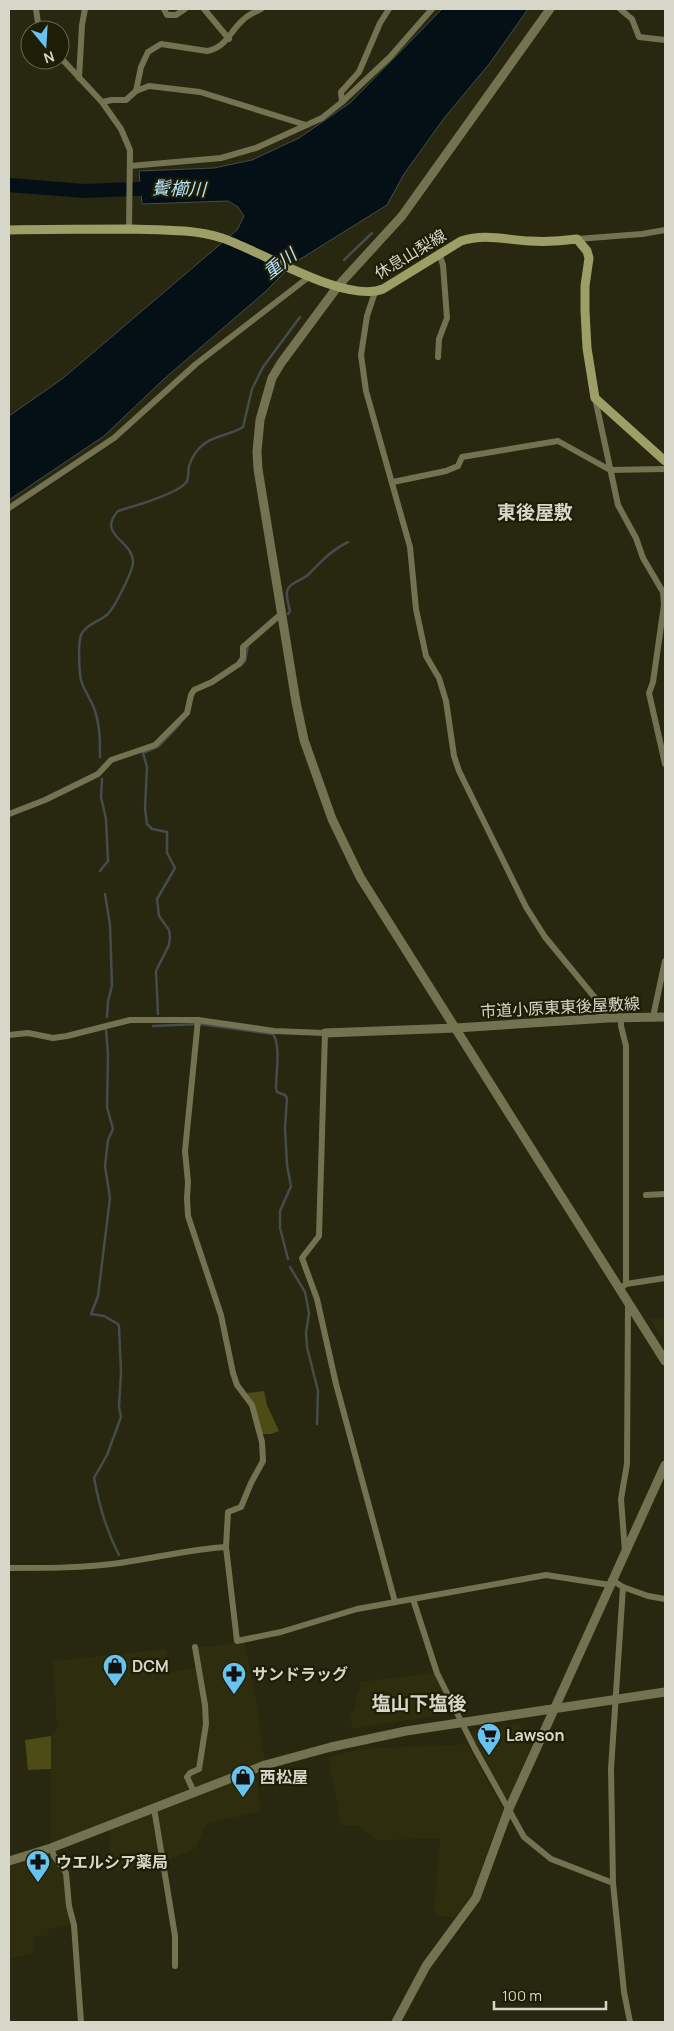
<svg xmlns="http://www.w3.org/2000/svg" width="674" height="2031" font-family="Manrope,'Noto Sans JP',sans-serif">
  <rect width="100%" height="100%" fill="#282710"/>
  <g fill="#2e2d0e">
    <path d="M 665,1317 L 665,1343 L 650,1319 Z"/>
    <path d="M 244,1639 L 257,1705 L 265,1765 L 255,1769 L 261,1811 L 206,1824 L 195,1849 L 164,1861 L 162,1855 L 129,1870 L 110,1870 L 110,1834 L 105,1827 L 52,1848 L 66,1873 L 74,1925 L 49,1929 L 48,1935 L 34,1937 L 33,1954 L 9,1958 L 9,1861 L 51,1848 L 51,1736 L 57,1730 L 53,1661 L 166,1649 L 171,1672 L 199,1667 L 195,1647 L 216,1646 Z"/>
    <path d="M 434,1673 L 453,1713 L 353,1729 L 350,1717 L 356,1706 L 356,1696 L 360,1688 L 359,1682 Z"/>
    <path d="M 520,1724 L 533,1744 L 507,1801 L 470,1737 L 469,1732 L 489,1727 Z"/>
    <path d="M 467,1744 L 503,1809 L 472,1896 L 455,1918 L 434,1915 L 440,1839 L 376,1840 L 359,1825 L 340,1825 L 336,1794 L 327,1758 L 359,1749 Z"/>
  </g>
  <g fill="#4d4b16">
    <path d="M 264,1391 L 267,1405 L 279,1431 L 271,1434 L 262,1434 L 247,1393 Z"/>
    <path d="M 51,1736 L 51,1769 L 28,1770 L 25,1740 Z"/>
  </g>
  <path fill="#051016" stroke="#444c4c" d="M 442,9 L 528,9 L 490,63 L 445,117 L 404,174 L 387,205 L 294,263 L 265,292 L 164,379 L 104,436 L 9,500 L 9,416 L 62,379 L 237,230 L 244,216 L 238,207 L 228,201 L 142,204 L 139,171 L 214,168 L 252,160 L 299,138 L 350,103 Z"/>
  <g fill="none" stroke-linecap="round" stroke-linejoin="round">
    <g stroke="#444c4c" stroke-width="2.5">
      <path d="M 344,260 L 372,233"/>
      <path d="M 288,614 L 290,611 C 289,606 286,597 287,592 C 288,583 302,580 308,575 C 321,562 331,550 348,542"/>
      <path d="M 241,665 L 245,661 L 248,645"/>
      <path d="M 100,757 C 100,742 100,726 95,711 C 92,701 84,691 81,680 C 79,671 78,643 81,635 C 85,625 100,621 108,614 C 115,606 132,573 133,563 C 134,540 96,536 118,511 C 131,507 182,493 187,481 C 189,476 188,470 189,466 C 192,457 197,449 204,444 C 215,435 231,435 243,427 L 252,389 L 263,367 L 300,317"/>
      <path d="M 100,871 L 108,861 L 106,819 L 101,797 L 102,779"/>
      <path d="M 105,894 L 110,925 L 112,986 L 108,1001 L 107,1017"/>
      <path d="M 158,1014 L 156,971 L 169,945 L 170,937 L 169,930 L 159,916 L 157,899 L 175,868 L 167,853 L 167,832 L 152,829 L 147,824 L 145,808 L 147,767 L 143,753 L 159,746 L 180,724"/>
      <path d="M 153,1026 L 200,1024 L 273,1034 C 281,1046 276,1073 276,1088 L 277,1092 L 285,1095 L 287,1098 L 285,1128 L 287,1165 L 291,1186 L 280,1211 L 280,1228 L 288,1259"/>
      <path d="M 106,1030 L 108,1055 L 107,1107 L 113,1129 L 108,1140 L 105,1166 L 110,1198 L 98,1296 L 91,1314 L 104,1316 L 118,1324 L 119,1327 L 121,1372 L 119,1407 L 121,1417 L 107,1455 L 94,1478 C 99,1505 106,1530 119,1555"/>
      <path d="M 290,1267 L 305,1292 L 309,1313 L 306,1333 L 307,1347 L 318,1391 L 317,1424"/>
    </g>
    <path stroke="#051016" stroke-width="14" d="M 9,185 L 84,191 L 158,188"/>
    <g stroke="#737251" stroke-width="6">
      <path d="M 36,9 L 39,30"/>
      <path d="M 164,9 L 167,15 L 176,15 L 185,9"/>
      <path d="M 204,9 L 229,39"/>
      <path d="M 620,9 L 632,19 L 639,37 L 665,40"/>
      <path d="M 60,57 L 102,102 L 121,129 L 130,150 L 129,229"/>
      <path d="M 79,78 L 82,25 L 85,9"/>
      <path d="M 136,91 L 149,86 L 200,92 L 306,125"/>
      <path d="M 102,102 L 112,100 L 126,100 L 136,91 L 141,67 L 148,52 L 161,44 L 207,51 C 226,48 230,31 243,20 C 248,15 255,12 261,9"/>
      <path d="M 342,102 L 341,92 L 359,72 L 380,23 L 389,9"/>
      <path d="M 130,166 L 221,158 L 256,148 L 322,118 L 342,102 L 390,57 L 432,9"/>
      <path d="M 577,239 L 642,234 L 665,230"/>
      <path d="M 375,292 L 367,316 L 361,355 L 366,391 L 410,547 L 416,609 L 426,656 L 439,678 L 446,701 L 454,756 L 459,771 L 526,907 L 545,937 L 605,1010 L 608,1018"/>
      <path d="M 438,357 L 439,339 L 447,318 L 443,265 L 439,253"/>
      <path d="M 595,398 L 618,505 L 636,538 L 643,558 L 663,592 L 664,605 L 653,682 L 649,693 L 665,764"/>
      <path d="M 393,482 L 446,471 L 458,466 L 462,457 L 558,441 L 610,470 L 665,469"/>
      <path d="M 9,508 L 114,438 L 196,364 L 310,276"/>
      <path d="M 9,814 L 45,800 L 98,774 L 111,760 L 155,745 L 187,713 L 191,695 L 194,690 L 212,682 L 239,664 L 243,658 L 243,647 L 281,614"/>
      <path d="M 653,1017 L 665,961"/>
      <path d="M 198,1020 L 185,1151 L 188,1182 L 187,1198 L 188,1216 L 221,1315 L 233,1373 L 237,1385 L 252,1405 L 262,1442 L 263,1461 L 251,1483 L 241,1507 L 228,1512 L 226,1547 L 237,1641 L 281,1632 L 357,1609 L 546,1575 L 610,1585"/>
      <path d="M 9,1035 L 28,1033 L 53,1038 L 67,1036 L 130,1020 L 198,1020 L 274,1031 L 325,1033 L 319,1236 L 302,1258 L 317,1299 L 336,1384 L 395,1602"/>
      <path d="M 646,1195 L 665,1194"/>
      <path d="M 626,1284 L 665,1278"/>
      <path d="M 620,1289 L 626,1284 L 626,1046 L 621,1026 L 621,1017"/>
      <path d="M 625,1551 L 621,1499 L 627,1464 L 628,1304"/>
      <path d="M 9,1568 C 45,1568 84,1568 120,1563 C 156,1558 190,1549 226,1547"/>
      <path d="M 612,1580 L 623,1587 L 611,1769 L 613,1883 L 624,1992 L 630,2022"/>
      <path d="M 623,1587 L 648,1596 L 665,1599"/>
      <path d="M 413,1599 L 437,1673 L 475,1749 L 524,1837 L 551,1859 L 613,1883"/>
      <path d="M 194,1792 L 187,1777 L 190,1773 L 199,1769 L 206,1724 L 205,1705 L 195,1647"/>
      <path d="M 154,1808 L 175,1936 L 175,1966"/>
      <path d="M 51,1848 L 54,1856 L 66,1873 L 69,1906 L 74,1925 L 81,2022"/>
    </g>
    <g stroke="#737251" stroke-width="9">
      <path d="M 550,9 L 402,216 L 338,286 L 281,363 L 272,378 L 260,420 L 257,451 L 258,469 L 296,702 L 304,740 L 332,819 L 360,877 L 665,1361"/>
      <path d="M 325,1033 L 456,1028 L 608,1018 L 665,1017"/>
      <path d="M 9,1861 L 51,1848 L 265,1765 L 331,1747 L 406,1731 L 665,1692"/>
      <path d="M 396,2022 L 426,1966 L 476,1898 L 508,1811 L 665,1465"/>
    </g>
    <path stroke="#9e9e67" stroke-width="9" d="M 9,230 C 50,229 90,229 131,229 C 161,230 193,229 222,238 C 261,251 345,304 383,289 L 461,241 C 485,233 506,240 530,241 C 546,242 562,241 577,239 L 587,251 L 589,258 L 585,286 L 585,311 L 587,348 L 595,398 L 665,461"/>
  </g>
  <defs>
    <symbol id="shop-pin" viewBox="-11 -11 22 30"><path d="M0 17L-7.5 6A9.5 9.5 0 1 1 7.5 6Z" fill="#67c4f0" stroke="#1e1e07"/><path d="M-5-2.5h2.3a2.7 3.5 0 0 1 5.4 0H5L5.5 6h-11ZM-1.5-2.5h3a1.5 2.3 0 0 0-3 0Z" fill="#111"/></symbol>
    <symbol id="pharmacy-pin" viewBox="-11 -11 22 30"><path d="M0 17L-7.5 6A9.5 9.5 0 1 1 7.5 6Z" fill="#67c4f0" stroke="#1e1e07"/><path d="M-2-6h4v4h4v4h-4v4h-4v-4h-4v-4h4Z" fill="#111"/></symbol>
    <symbol id="supermarket-pin" viewBox="-11 -11 22 30"><path d="M0 17L-7.5 6A9.5 9.5 0 1 1 7.5 6Z" fill="#67c4f0" stroke="#1e1e07"/><path d="M-6-5.5h2.5l.6 2H6L4.5 2H-2.5L-4.4-4H-6ZM-1.5 3.2a1.3 1.3 0 1 0 .1 0ZM3 3.2a1.3 1.3 0 1 0 .1 0Z" fill="#111"/></symbol>
  </defs>
  <g fill-rule="evenodd">
    <use href="#shop-pin" x="101" y="1652" width="28" height="38"/>
    <use href="#pharmacy-pin" x="220" y="1660" width="28" height="38"/>
    <use href="#supermarket-pin" x="475" y="1721" width="28" height="38"/>
    <use href="#shop-pin" x="229" y="1763" width="28" height="38"/>
    <use href="#pharmacy-pin" x="24" y="1848" width="28" height="38"/>
  </g>
  <g text-anchor="middle" stroke-width="4.5" stroke-linejoin="round" paint-order="stroke">
    <g font-size="16" fill="#d7d7c9" stroke="#1e1e07">
      <text transform="translate(410 254) rotate(-31)" y="6">休息山梨線</text>
      <text transform="translate(560 1007) rotate(-3)" y="6">市道小原東東後屋敷線</text>
    </g>
    <g font-size="16" font-weight="bold" fill="#d7d7c9" stroke="#1e1e07" text-anchor="start">
      <text x="132" y="1672">DCM</text>
      <text x="252" y="1680">サンドラッグ</text>
      <text x="506" y="1741">Lawson</text>
      <text x="260" y="1783">西松屋</text>
      <text x="56" y="1868">ウエルシア薬局</text>
    </g>
    <g font-size="18" font-style="italic" fill="#b8e4fb" stroke="#1e1e07">
      <text transform="translate(179 189) rotate(2)" y="6">鬢櫛川</text>
      <text transform="translate(280 264) rotate(-38)" y="6">重川</text>
    </g>
    <g font-size="19" font-weight="bold" fill="#d7d7c9" stroke="#1e1e07">
      <text x="535" y="519">東後屋敷</text>
      <text x="419" y="1710">塩山下塩後</text>
    </g>
  </g>
  <rect width="674" height="2031" fill="none" stroke="#d7d7c9" stroke-width="20"/>
  <g transform="translate(45 45) rotate(162)"><circle r="24" fill="#1e1e07" stroke="#686855"/>
  <path d="M0-4L9 19L0 12L-9 19Z" fill="#67c4f0"/>
  <text y="-8" font-size="14" font-weight="bold" text-anchor="middle" fill="#d7d7c9">N</text>
  </g>
  <path d="M494 2001v8h112v-8" fill="none" stroke="#d7d7c9" stroke-width="2.5"/>
  <text x="502" y="2001" font-size="15" fill="#d7d7c9" stroke="#1e1e07" stroke-width="4" paint-order="stroke">100 m</text>
</svg>
